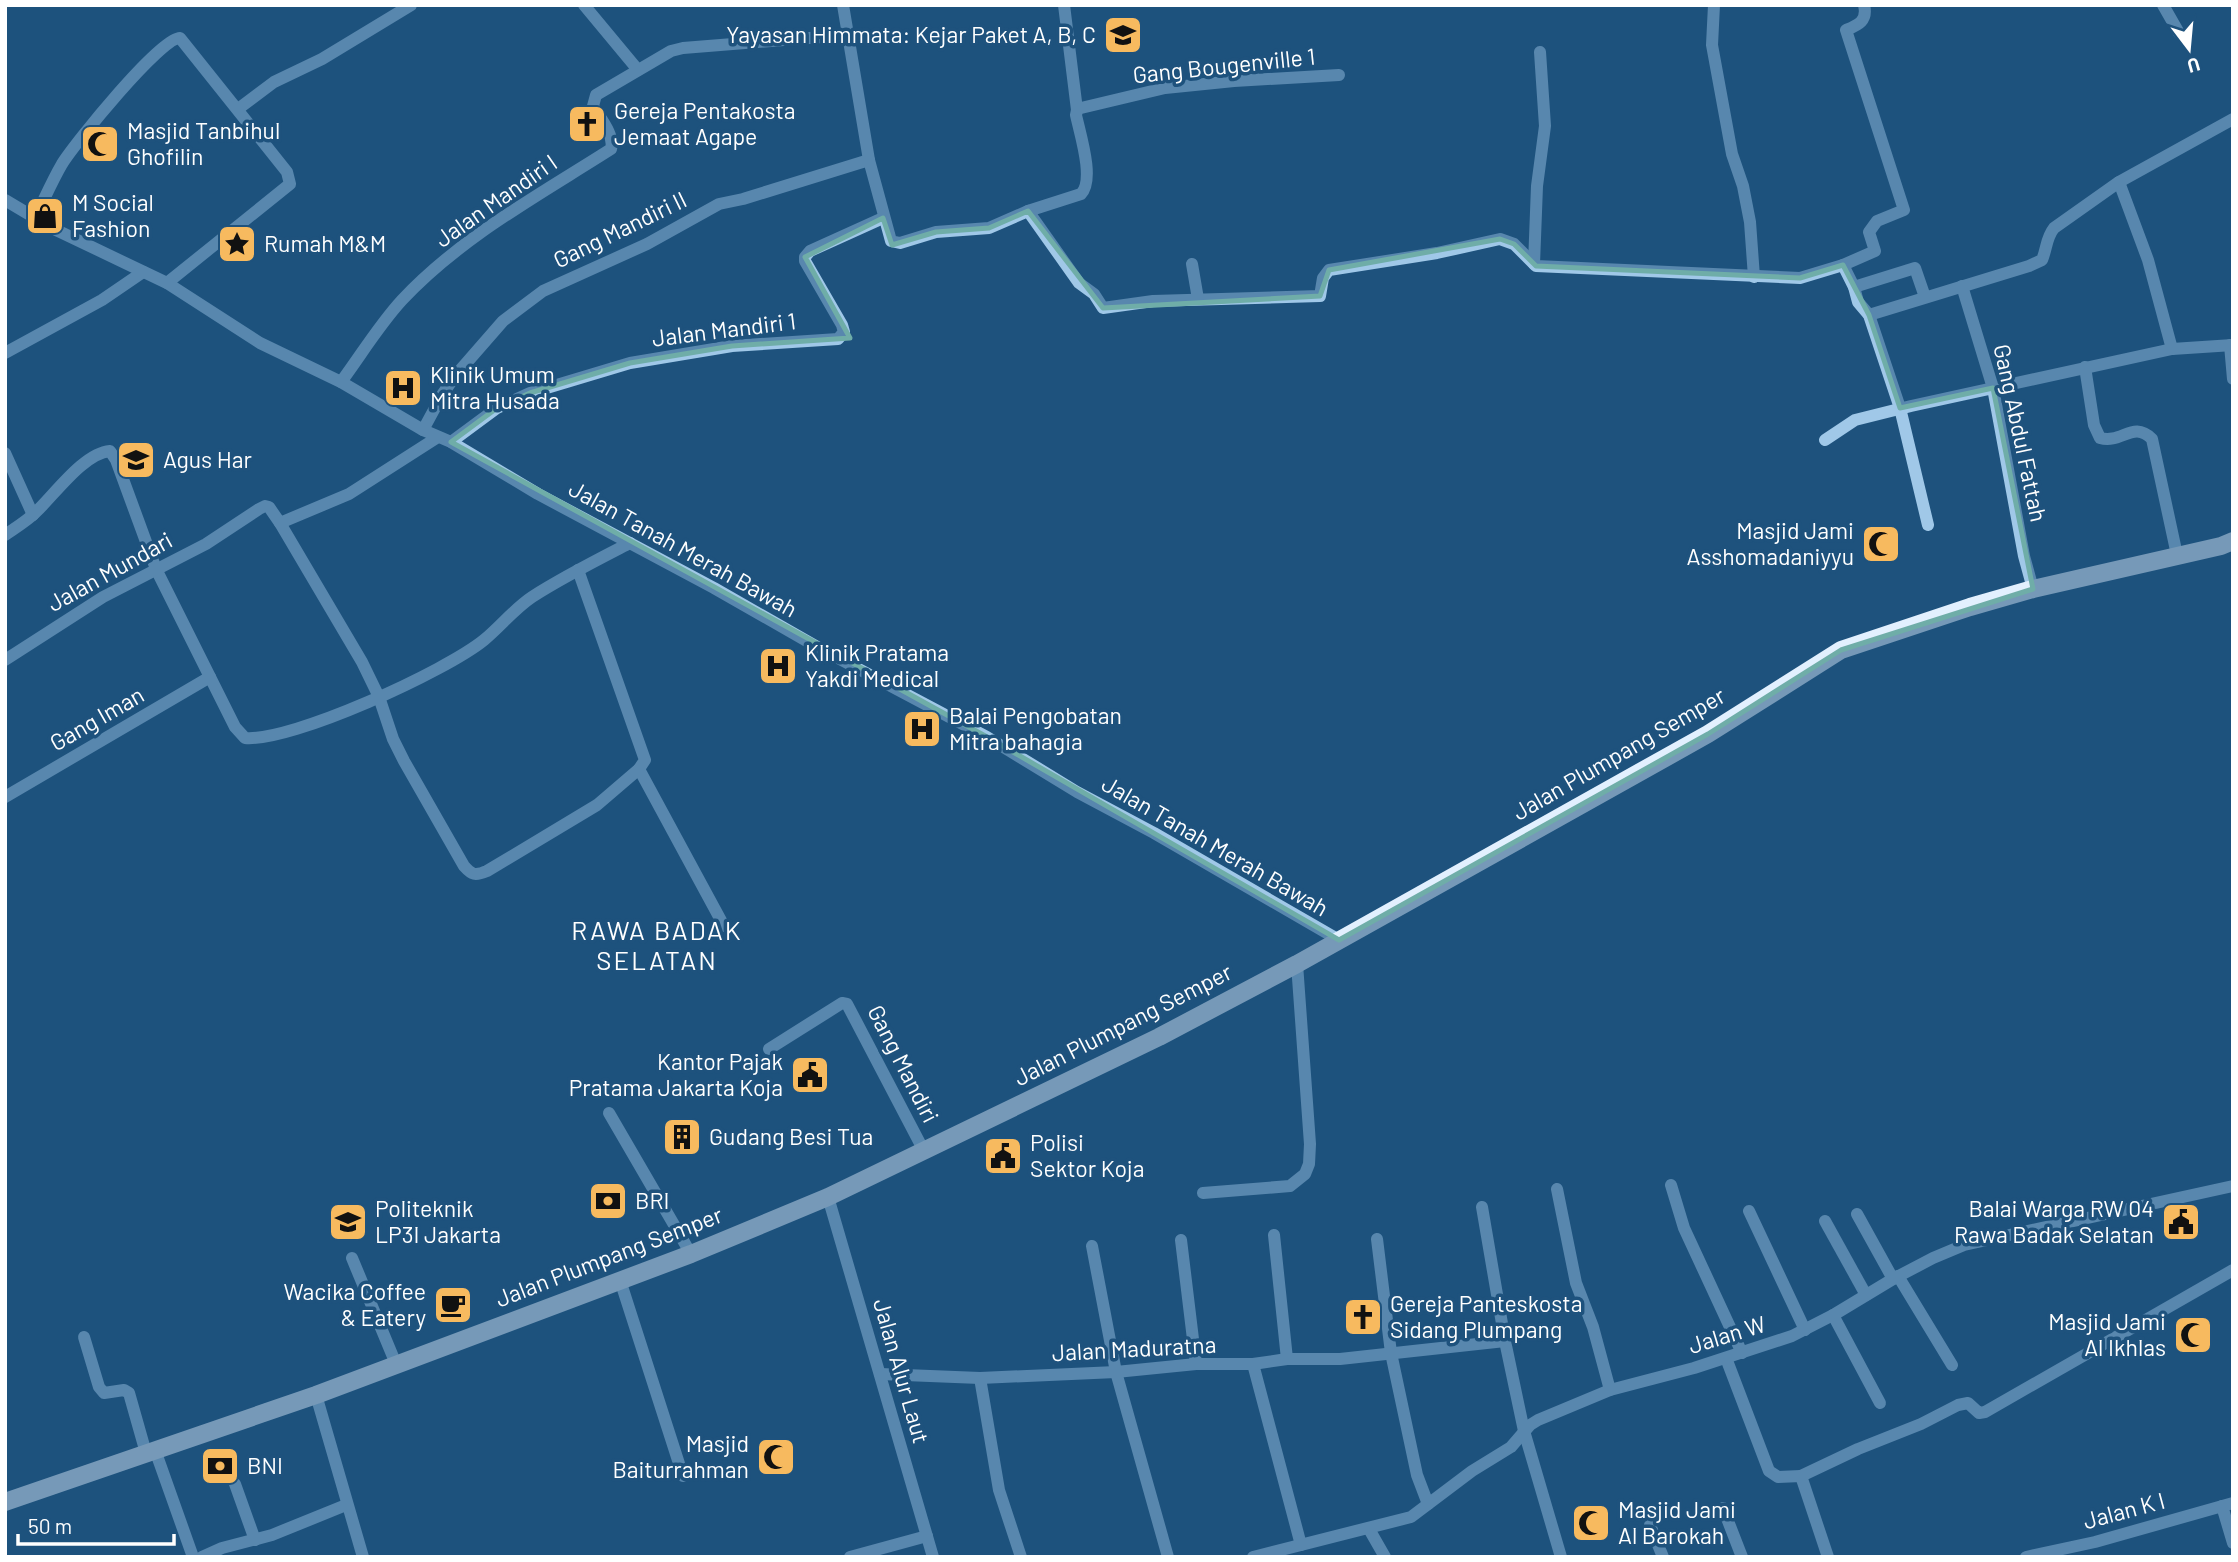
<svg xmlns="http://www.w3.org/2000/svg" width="2238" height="1562" font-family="Barlow,sans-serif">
  <rect width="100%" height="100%" fill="#1e527d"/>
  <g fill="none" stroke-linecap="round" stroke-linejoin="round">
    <g stroke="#a0c8e8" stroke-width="12">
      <path d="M 584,5 L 638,70"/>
      <path d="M 843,5 L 869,160"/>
      <path d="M 1064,5 L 1077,110"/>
      <path d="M 1714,5 L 1712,45 L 1732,154 L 1743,186 L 1750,222 L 1754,277"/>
      <path d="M 2163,5 L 2179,33"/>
      <path d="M 238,109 L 274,82 L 322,59 L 411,5"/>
      <path d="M 2119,182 L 2148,260 L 2172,349"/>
      <path d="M 5,200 L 52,228 L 167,283 L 260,343 L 341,382 L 423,430 L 451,442 L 538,494 L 714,588 L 819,648 L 987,737 L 1077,792 L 1154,833 L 1339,940"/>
      <path d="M 1028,211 L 1081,194 C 1095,180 1080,134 1076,115 L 1077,110 L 1081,108 L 1165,88 L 1234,81 L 1339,75"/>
      <path d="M 35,218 C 44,200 52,181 62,164 C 75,143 161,37 180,38 L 287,172 L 290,184 L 167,283"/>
      <path d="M 1192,264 L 1198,299"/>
      <path d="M 1534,264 L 1537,186 L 1545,126 L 1540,52"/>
      <path d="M 1843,265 L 1875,251 L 1869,232 L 1877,221 L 1904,210 L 1846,30 C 1858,25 1868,21 1864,5"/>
      <path d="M 1962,286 L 1993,388 L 2024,556 L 2033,589"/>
      <path d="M 1854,287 L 1915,268 L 1925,297"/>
      <path d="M 1869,315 L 2029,266 L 2042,260 C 2047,248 2046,238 2054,228 L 2119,182 L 2233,119"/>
      <path d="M 2230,345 L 2233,379"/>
      <path d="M 5,353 L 102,300 L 143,272"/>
      <path d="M 2085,367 L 2094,425 L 2100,438 C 2122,444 2133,420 2152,439 L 2177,555"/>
      <path d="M 341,382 C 361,355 379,325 402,300 C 461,237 539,195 611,149 C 615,135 600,118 593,106 L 596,95 L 671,51 L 683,48 L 847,35"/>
      <path d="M 423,430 L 442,395 L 455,376 L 503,321 L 543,291 L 647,244 L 719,204 L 743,199 L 869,160 L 891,241 L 900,243 L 936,232 L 989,228 L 1028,211 L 1079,283 L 1094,294 L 1103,308 L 1153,301 L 1320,296 L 1323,278 L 1329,270 L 1437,253 L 1500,239 L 1514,244 L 1536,266 L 1800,278 L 1843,265 L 1854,287 L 1858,302 L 1869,315 L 1900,408 L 1928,525"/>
      <path d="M 1825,440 L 1855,420 L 1911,406 L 2172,349 L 2233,345"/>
      <path d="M 451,442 L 497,408 L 530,393 L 630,363 L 732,346 L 838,339 L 844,332 L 842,325 L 805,261 L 805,257 L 810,251 L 883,218"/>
      <path d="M 5,453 L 33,515"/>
      <path d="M 280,523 L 362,662 L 379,697 L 393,739 L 404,761 L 464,866 C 472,875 475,876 487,871 L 597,805 L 639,769"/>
      <path d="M 5,535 C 15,528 27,521 36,512 C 55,494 84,453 110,451 L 116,460 L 156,569 L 235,727 L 245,738 C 292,742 446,671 484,640 C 501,626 514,609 532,597 C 563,577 597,560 630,543"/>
      <path d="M 578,570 L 645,760 L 639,769 L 724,926"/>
      <path d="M 5,660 L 103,597 L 206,544 L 259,509 L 265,506 L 269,507 L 280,523 L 349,494 L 438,437"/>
      <path d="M 5,797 L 210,677"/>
      <path d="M 769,1049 L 842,1003 L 847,1004 L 924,1151"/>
      <path d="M 609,1113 L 691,1254"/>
      <path d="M 1671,1185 L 1684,1228 L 1742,1353"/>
      <path d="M 1557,1189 L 1576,1283 L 1593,1327 L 1610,1390"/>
      <path d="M 1203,1193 L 1290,1186 L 1305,1174 L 1309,1164 L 1310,1144 L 1297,964"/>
      <path d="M 828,1197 L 933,1557"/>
      <path d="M 1482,1207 L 1505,1341 L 1524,1431 L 1561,1557"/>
      <path d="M 1749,1211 L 1805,1330"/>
      <path d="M 1857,1214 L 1893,1279"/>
      <path d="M 1825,1221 L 1866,1295"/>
      <path d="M 1274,1235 L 1287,1359"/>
      <path d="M 1377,1239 L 1391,1353 L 1417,1475 L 1428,1504"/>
      <path d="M 1181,1240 L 1196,1364"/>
      <path d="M 1092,1246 L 1116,1372 L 1168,1557"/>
      <path d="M 352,1258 L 396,1364"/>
      <path d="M 1898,1276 L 1952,1365"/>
      <path d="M 620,1280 L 683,1476"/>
      <path d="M 1833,1315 L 1880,1403"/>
      <path d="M 84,1337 L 99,1387 L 104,1393 L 124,1390 L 129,1393 L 146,1453"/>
      <path d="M 1726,1358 L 1769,1471 L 1778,1477 L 1801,1476"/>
      <path d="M 1253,1364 L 1301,1545"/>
      <path d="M 880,1374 L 980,1378 L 1116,1372 L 1196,1364 L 1253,1364 L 1287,1359 L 1340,1359 L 1505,1341"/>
      <path d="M 980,1378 L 999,1490 L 1021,1557"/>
      <path d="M 316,1395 L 363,1557"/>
      <path d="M 155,1450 L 193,1557"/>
      <path d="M 235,1484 L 255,1540"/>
      <path d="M 2222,1506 L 2233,1543"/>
      <path d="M 1723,1508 L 1742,1557"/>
      <path d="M 1650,1525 L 1663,1557"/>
      <path d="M 1369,1529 L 1385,1557"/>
      <path d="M 202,1557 L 222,1548 L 272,1535 L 346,1505"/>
      <path d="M 850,1557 L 927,1536"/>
      <path d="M 1253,1557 L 1411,1517 L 1472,1471 L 1511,1447 L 1530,1425 L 1538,1420 L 1610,1390 L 1694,1368 L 1792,1336 L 1835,1314 L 1893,1279 L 1933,1258 L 1964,1245 L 2233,1186"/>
      <path d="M 1828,1557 L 1801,1476 L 1858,1449 L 1921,1424 L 1958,1405 L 1968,1403 L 1979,1413 L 1985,1412 L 2233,1270"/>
      <path d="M 2026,1557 L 2095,1542 L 2233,1503"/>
    </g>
    <path stroke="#e2f0fe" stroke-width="18" d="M 5,1502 L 316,1395 L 691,1254 L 828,1197 L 1159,1037 L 1297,964 L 1708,734 L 1841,650 L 1970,607 L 2033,589 L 2221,546 L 2233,541"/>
  </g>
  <path d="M0 0H2238V1562H0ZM 1028,211 L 1103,308 L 1320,296 L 1329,270 L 1500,239 L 1514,244 L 1536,266 L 1800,278 L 1843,265 L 1869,315 L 1900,408 L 1993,388 L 2033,589 L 1841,650 L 1708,734 L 1339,940 L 987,737 L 451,442 L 497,408 L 530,393 L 630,363 L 732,346 L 850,338 L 805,257 L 883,218 L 892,245 L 936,232 L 989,228 Z" fill="#1e527d" fill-opacity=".55" fill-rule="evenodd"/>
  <path fill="none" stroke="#6fada8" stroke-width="5" stroke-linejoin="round" d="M 1028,211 L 1103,308 L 1320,296 L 1329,270 L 1500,239 L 1514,244 L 1536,266 L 1800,278 L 1843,265 L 1869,315 L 1900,408 L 1993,388 L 2033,589 L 1841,650 L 1708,734 L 1339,940 L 987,737 L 451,442 L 497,408 L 530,393 L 630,363 L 732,346 L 850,338 L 805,257 L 883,218 L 892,245 L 936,232 L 989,228 Z"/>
  <defs>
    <symbol id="school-square" viewBox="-11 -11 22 22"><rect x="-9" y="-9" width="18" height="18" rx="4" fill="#f7ba5f" stroke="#1e527d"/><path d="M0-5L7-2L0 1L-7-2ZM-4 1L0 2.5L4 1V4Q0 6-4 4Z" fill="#111"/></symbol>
    <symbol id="church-square" viewBox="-11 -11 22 22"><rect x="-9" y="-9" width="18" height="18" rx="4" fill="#f7ba5f" stroke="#1e527d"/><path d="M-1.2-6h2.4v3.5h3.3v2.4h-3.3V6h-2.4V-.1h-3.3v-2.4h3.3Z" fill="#111"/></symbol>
    <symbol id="mosque-square" viewBox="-11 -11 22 22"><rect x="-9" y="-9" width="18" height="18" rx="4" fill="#f7ba5f" stroke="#1e527d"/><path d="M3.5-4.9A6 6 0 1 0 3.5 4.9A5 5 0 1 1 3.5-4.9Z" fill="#111"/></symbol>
    <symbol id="shop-square" viewBox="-11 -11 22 22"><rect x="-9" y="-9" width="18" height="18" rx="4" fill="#f7ba5f" stroke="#1e527d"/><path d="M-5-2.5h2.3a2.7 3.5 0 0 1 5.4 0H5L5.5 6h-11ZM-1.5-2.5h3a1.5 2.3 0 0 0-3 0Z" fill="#111"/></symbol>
    <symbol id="sight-square" viewBox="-11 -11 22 22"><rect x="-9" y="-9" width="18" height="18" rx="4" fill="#f7ba5f" stroke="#1e527d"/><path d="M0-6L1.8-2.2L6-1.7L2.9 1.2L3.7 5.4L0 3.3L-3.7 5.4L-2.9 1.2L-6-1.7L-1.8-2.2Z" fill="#111"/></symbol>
    <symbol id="hospital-square" viewBox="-11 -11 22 22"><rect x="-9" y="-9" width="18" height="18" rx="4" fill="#f7ba5f" stroke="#1e527d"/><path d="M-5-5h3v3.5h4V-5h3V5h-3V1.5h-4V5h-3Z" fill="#111"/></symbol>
    <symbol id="university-square" viewBox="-11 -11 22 22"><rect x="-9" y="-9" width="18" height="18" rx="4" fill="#f7ba5f" stroke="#1e527d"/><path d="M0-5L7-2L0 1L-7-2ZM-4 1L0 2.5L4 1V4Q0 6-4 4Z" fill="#111"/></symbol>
    <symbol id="civic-square" viewBox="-11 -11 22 22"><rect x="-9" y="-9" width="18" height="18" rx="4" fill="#f7ba5f" stroke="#1e527d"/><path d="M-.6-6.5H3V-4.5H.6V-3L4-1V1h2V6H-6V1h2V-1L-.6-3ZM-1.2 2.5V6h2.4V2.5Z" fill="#111"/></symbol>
    <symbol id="building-square" viewBox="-11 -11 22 22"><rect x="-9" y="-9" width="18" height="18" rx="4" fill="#f7ba5f" stroke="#1e527d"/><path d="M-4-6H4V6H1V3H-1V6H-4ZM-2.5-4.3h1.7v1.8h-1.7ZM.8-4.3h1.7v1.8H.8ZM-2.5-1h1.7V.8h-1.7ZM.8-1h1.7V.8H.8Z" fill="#111"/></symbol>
    <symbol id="bank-square" viewBox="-11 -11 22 22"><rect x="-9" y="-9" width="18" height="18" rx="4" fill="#f7ba5f" stroke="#1e527d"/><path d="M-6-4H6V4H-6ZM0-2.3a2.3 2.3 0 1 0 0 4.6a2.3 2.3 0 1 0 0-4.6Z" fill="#111"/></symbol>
    <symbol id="cafe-square" viewBox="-11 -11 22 22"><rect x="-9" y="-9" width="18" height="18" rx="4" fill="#f7ba5f" stroke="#1e527d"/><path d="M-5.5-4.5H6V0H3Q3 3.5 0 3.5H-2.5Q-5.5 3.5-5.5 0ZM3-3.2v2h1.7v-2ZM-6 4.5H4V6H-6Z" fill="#111"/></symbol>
  </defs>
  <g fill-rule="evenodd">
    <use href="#school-square" x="1101" y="13" width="44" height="44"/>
    <use href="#church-square" x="565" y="102" width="44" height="44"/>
    <use href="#mosque-square" x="78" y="122" width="44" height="44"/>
    <use href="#shop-square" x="23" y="194" width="44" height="44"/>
    <use href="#sight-square" x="215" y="222" width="44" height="44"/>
    <use href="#hospital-square" x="381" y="366" width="44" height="44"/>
    <use href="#university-square" x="114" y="438" width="44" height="44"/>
    <use href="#mosque-square" x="1859" y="522" width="44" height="44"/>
    <use href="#hospital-square" x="756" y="644" width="44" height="44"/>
    <use href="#hospital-square" x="900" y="707" width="44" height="44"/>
    <use href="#civic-square" x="788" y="1053" width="44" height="44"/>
    <use href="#building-square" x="660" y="1115" width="44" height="44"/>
    <use href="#civic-square" x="981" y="1134" width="44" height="44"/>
    <use href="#bank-square" x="586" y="1179" width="44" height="44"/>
    <use href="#university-square" x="326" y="1200" width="44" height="44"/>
    <use href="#civic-square" x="2159" y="1200" width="44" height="44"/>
    <use href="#cafe-square" x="431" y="1283" width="44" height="44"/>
    <use href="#church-square" x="1341" y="1295" width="44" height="44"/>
    <use href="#mosque-square" x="2171" y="1313" width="44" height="44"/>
    <use href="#mosque-square" x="754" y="1435" width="44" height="44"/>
    <use href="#bank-square" x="198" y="1444" width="44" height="44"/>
    <use href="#mosque-square" x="1569" y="1501" width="44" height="44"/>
  </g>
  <g text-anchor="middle" stroke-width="7" stroke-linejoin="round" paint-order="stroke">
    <g font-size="23" fill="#fff" stroke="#1e527d" text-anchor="start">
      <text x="1096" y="43" text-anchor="end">Yayasan Himmata: Kejar Paket A, B, C</text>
      <text x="614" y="119">Gereja Pentakosta<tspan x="614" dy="26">Jemaat Agape</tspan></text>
      <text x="127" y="139">Masjid Tanbihul<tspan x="127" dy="26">Ghofilin</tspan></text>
      <text x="72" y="211">M Social<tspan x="72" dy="26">Fashion</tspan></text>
      <text x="264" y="252">Rumah M&amp;M</text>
      <text x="430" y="383">Klinik Umum<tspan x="430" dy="26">Mitra Husada</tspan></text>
      <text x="163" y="468">Agus Har</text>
      <text x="1854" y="539" text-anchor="end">Masjid Jami<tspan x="1854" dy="26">Asshomadaniyyu</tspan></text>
      <text x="805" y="661">Klinik Pratama<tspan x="805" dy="26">Yakdi Medical</tspan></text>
      <text x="949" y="724">Balai Pengobatan<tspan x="949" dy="26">Mitra bahagia</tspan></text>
      <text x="783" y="1070" text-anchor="end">Kantor Pajak<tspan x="783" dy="26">Pratama Jakarta Koja</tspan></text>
      <text x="709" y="1145">Gudang Besi Tua</text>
      <text x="1030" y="1151">Polisi<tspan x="1030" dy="26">Sektor Koja</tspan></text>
      <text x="635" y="1209">BRI</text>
      <text x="375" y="1217">Politeknik<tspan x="375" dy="26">LP3I Jakarta</tspan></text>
      <text x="2154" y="1217" text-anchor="end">Balai Warga RW 04<tspan x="2154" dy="26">Rawa Badak Selatan</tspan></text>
      <text x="426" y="1300" text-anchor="end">Wacika Coffee<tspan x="426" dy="26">&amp; Eatery</tspan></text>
      <text x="1390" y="1312">Gereja Panteskosta<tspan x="1390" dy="26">Sidang Plumpang</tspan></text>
      <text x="2166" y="1330" text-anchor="end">Masjid Jami<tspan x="2166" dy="26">Al Ikhlas</tspan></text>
      <text x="749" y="1452" text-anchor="end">Masjid<tspan x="749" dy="26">Baiturrahman</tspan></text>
      <text x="247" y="1474">BNI</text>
      <text x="1618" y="1518">Masjid Jami<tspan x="1618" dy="26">Al Barokah</tspan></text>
    </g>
    <g font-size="23" fill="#fff" stroke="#1e527d">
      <text transform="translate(1224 66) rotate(-6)" y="8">Gang Bougenville 1</text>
      <text transform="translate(496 201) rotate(-35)" y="8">Jalan Mandiri I</text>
      <text transform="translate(620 230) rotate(-26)" y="8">Gang Mandiri II</text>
      <text transform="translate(724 330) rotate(-7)" y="8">Jalan Mandiri 1</text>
      <text transform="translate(2020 433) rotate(78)" y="8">Gang Abdul Fattah</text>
      <text transform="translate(683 549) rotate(29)" y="8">Jalan Tanah Merah Bawah</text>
      <text transform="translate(110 572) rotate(-29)" y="8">Jalan Mundari</text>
      <text transform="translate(97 719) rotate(-30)" y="8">Gang Iman</text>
      <text transform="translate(1619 754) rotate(-30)" y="8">Jalan Plumpang Semper</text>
      <text transform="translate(1215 846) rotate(30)" y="8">Jalan Tanah Merah Bawah</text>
      <text transform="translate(1123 1025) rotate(-27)" y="8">Jalan Plumpang Semper</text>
      <text transform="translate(903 1064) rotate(63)" y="8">Gang Mandiri</text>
      <text transform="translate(609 1257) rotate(-21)" y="8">Jalan Plumpang Semper</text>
      <text transform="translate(1727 1335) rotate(-17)" y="8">Jalan W</text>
      <text transform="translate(1134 1349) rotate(-3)" y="8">Jalan Maduratna</text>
      <text transform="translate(901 1371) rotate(74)" y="8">Jalan Alur Laut</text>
      <text transform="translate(2124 1511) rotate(-15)" y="8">Jalan K I</text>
    </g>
    <g font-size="26" letter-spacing="2" fill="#fff" stroke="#1e527d">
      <text x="657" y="940">RAWA BADAK<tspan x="657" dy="30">SELATAN</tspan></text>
    </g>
  </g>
  <rect width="2238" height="1562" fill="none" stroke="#ffffff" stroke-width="14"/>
  <g transform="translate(2189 49) rotate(164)" stroke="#1e527d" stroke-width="5" paint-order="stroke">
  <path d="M0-5L12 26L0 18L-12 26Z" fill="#ffffff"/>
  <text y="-10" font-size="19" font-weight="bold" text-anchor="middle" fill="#ffffff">U</text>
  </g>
  <path d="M18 1534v10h156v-10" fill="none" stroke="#ffffff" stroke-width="3.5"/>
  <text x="28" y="1534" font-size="21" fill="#ffffff" stroke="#1e527d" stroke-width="5" paint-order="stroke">50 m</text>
</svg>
